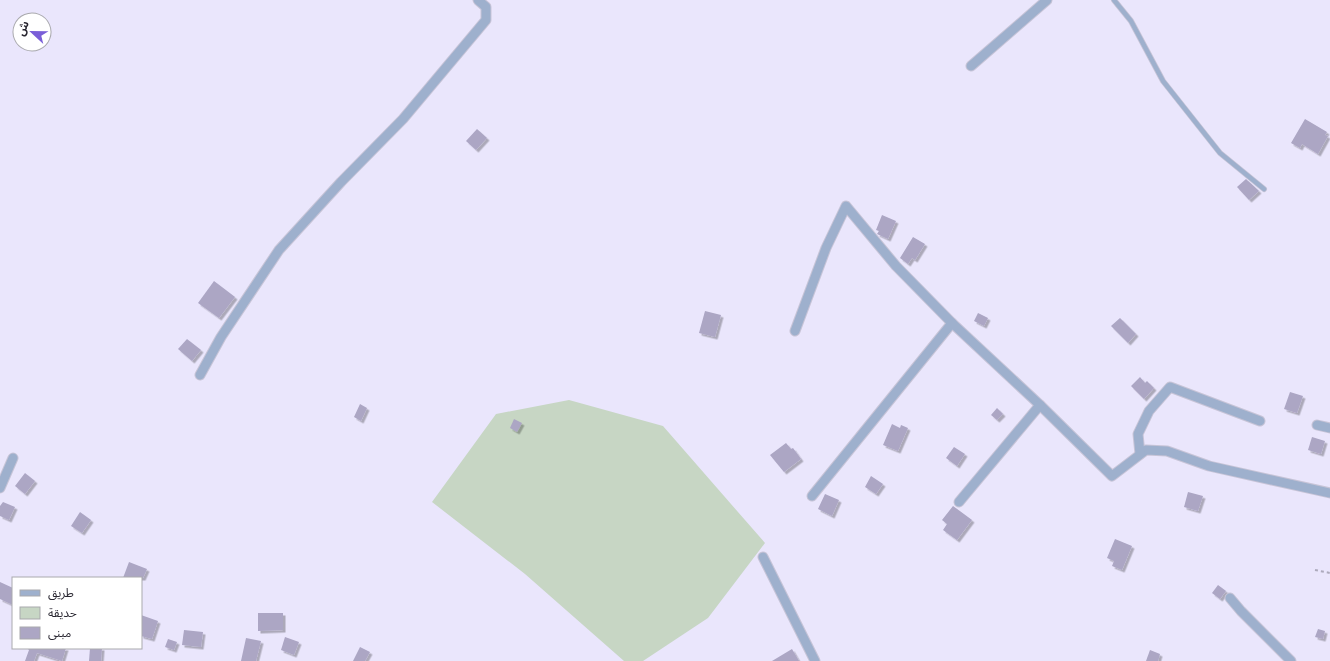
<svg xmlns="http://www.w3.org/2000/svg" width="1330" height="661" font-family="'Noto Sans','Noto Sans Arabic',sans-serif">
  <defs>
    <filter id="shadow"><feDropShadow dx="2.5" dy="2.5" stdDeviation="0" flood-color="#0004"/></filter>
  </defs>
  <rect width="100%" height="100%" fill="#eae6fc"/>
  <path fill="#c7d6c4" d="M 569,400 L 663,426 L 765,543 L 708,618 L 643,661 L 624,661 L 525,574 L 432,502 L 496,414 Z"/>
  <g fill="#aca6c4" filter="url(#shadow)">
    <path d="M 1305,119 L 1327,132 L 1325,135 L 1328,136 L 1318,154 L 1302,144 L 1300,148 L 1291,143 Z"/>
    <path d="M 477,129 L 487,138 L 476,150 L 466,141 Z"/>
    <path d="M 1246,179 L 1259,191 L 1249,200 L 1237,187 Z"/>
    <path d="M 882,215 L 896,221 L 888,239 L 877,234 L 879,231 L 876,230 Z"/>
    <path d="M 913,237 L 925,244 L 915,260 L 912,258 L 908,264 L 900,258 Z"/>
    <path d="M 214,281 L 235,297 L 219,318 L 198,303 Z"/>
    <path d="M 705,311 L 721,315 L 715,337 L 699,333 Z"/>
    <path d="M 978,313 L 988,318 L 984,326 L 974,321 Z"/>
    <path d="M 1120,318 L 1136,334 L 1128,343 L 1111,326 Z"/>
    <path d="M 187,339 L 201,350 L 192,361 L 178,349 Z"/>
    <path d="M 1140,377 L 1145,383 L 1147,381 L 1154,388 L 1144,399 L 1131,386 Z"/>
    <path d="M 1290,392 L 1303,396 L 1297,413 L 1284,409 Z"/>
    <path d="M 360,404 L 367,408 L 361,421 L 354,417 Z"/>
    <path d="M 997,408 L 1003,414 L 997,420 L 991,415 Z"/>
    <path d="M 514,419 L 522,423 L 517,432 L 510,428 Z"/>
    <path d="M 892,424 L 900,428 L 901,425 L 908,428 L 898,451 L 883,445 Z"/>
    <path d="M 1312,437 L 1325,441 L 1321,454 L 1308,450 Z"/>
    <path d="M 786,443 L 791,449 L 793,448 L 801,459 L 784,472 L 770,455 Z"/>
    <path d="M 954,447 L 965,454 L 957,466 L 946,458 Z"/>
    <path d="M 25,473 L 35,481 L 25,494 L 15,486 Z"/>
    <path d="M 871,476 L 883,484 L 876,494 L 865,487 Z"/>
    <path d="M 1188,492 L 1203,496 L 1198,511 L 1184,507 Z"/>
    <path d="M 825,494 L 839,500 L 832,516 L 818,509 Z"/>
    <path d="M 3,502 L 15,507 L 9,520 L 0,516 L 0,506 Z"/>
    <path d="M 953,506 L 972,520 L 957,540 L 943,530 L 947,524 L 942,520 Z"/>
    <path d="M 80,512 L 91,520 L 82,533 L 71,526 Z"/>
    <path d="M 1115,539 L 1132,546 L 1122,570 L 1112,566 L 1114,561 L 1107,558 Z"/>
    <path d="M 129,562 L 147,569 L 143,578 L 123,578 Z"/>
    <path d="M 0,582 L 13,588 L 13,605 L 0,599 Z"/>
    <path d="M 1218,585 L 1226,591 L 1220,599 L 1212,593 Z"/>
    <path d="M 258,613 L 283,613 L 283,630 L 258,631 Z"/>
    <path d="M 141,615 L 158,621 L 152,639 L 141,636 Z"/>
    <path d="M 1318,629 L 1325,631 L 1323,639 L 1315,637 Z"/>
    <path d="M 184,630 L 203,632 L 201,647 L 182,645 Z"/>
    <path d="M 285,637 L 299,642 L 294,655 L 281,650 Z"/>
    <path d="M 246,638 L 261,641 L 256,661 L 241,661 Z"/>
    <path d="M 168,639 L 177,642 L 174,650 L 165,647 Z"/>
    <path d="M 360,647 L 370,652 L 365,661 L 353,661 Z"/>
    <path d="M 27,648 L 66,648 L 62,661 L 37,653 L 34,661 L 25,661 L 29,650 Z"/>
    <path d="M 90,648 L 102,648 L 101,661 L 89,661 Z"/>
    <path d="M 792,649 L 799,661 L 772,661 Z"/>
    <path d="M 1150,650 L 1160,654 L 1158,661 L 1146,661 Z"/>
  </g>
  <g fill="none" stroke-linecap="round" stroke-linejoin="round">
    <defs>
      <path id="service" d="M 1114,0 L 1131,21 L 1163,81 L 1220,153 L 1264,189"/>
      <g id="minor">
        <path d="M 971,66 L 1047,0"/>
        <path d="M 795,331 L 826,248 L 846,206 L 896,266 L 952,323 L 1040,405 L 1112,476 L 1146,450 L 1167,451 L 1209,466 L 1330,493"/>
        <path d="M 200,375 L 221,337 L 279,250 L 341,182 L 403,119 L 486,20 L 486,7 L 478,0"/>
        <path d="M 1317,425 L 1330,428"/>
        <path d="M 1140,454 L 1138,434 L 1149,411 L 1170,387 L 1260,421"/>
        <path d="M 0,488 L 13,458"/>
        <path d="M 812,496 L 952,323"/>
        <path d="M 959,502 L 1040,405"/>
        <path d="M 763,557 L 815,661"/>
        <path d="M 1230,598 L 1241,611 L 1291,661"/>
      </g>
    </defs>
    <use href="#service" stroke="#c7c4d7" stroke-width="6"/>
    <use href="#minor" stroke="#c7c4d7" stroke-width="11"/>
    <path stroke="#adaabc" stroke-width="2" stroke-dasharray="3 3" stroke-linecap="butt" d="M 1315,570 L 1330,573"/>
    <use href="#service" stroke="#9eb0cd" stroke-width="4.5"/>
    <use href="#minor" stroke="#9eb0cd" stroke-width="9"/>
  </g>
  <rect x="12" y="577" width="130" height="72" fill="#ffffff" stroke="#a9a9ad"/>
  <rect x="20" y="590" width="20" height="6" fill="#9eb0cd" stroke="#a9a9ad"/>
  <text x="48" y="597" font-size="12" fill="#292731">طريق</text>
  <rect x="20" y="607" width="20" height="12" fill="#c7d6c4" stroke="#a9a9ad"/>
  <text x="48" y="617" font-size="12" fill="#292731">حديقة</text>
  <rect x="20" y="627" width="20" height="12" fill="#aca6c4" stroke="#a9a9ad"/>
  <text x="48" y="637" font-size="12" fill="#292731">مبنى</text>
  <g transform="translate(32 32) rotate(292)"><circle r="19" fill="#ffffff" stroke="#a9a9ad"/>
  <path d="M0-3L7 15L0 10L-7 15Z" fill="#7a5ed8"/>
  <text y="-6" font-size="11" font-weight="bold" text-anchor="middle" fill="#292731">ش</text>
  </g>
</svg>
